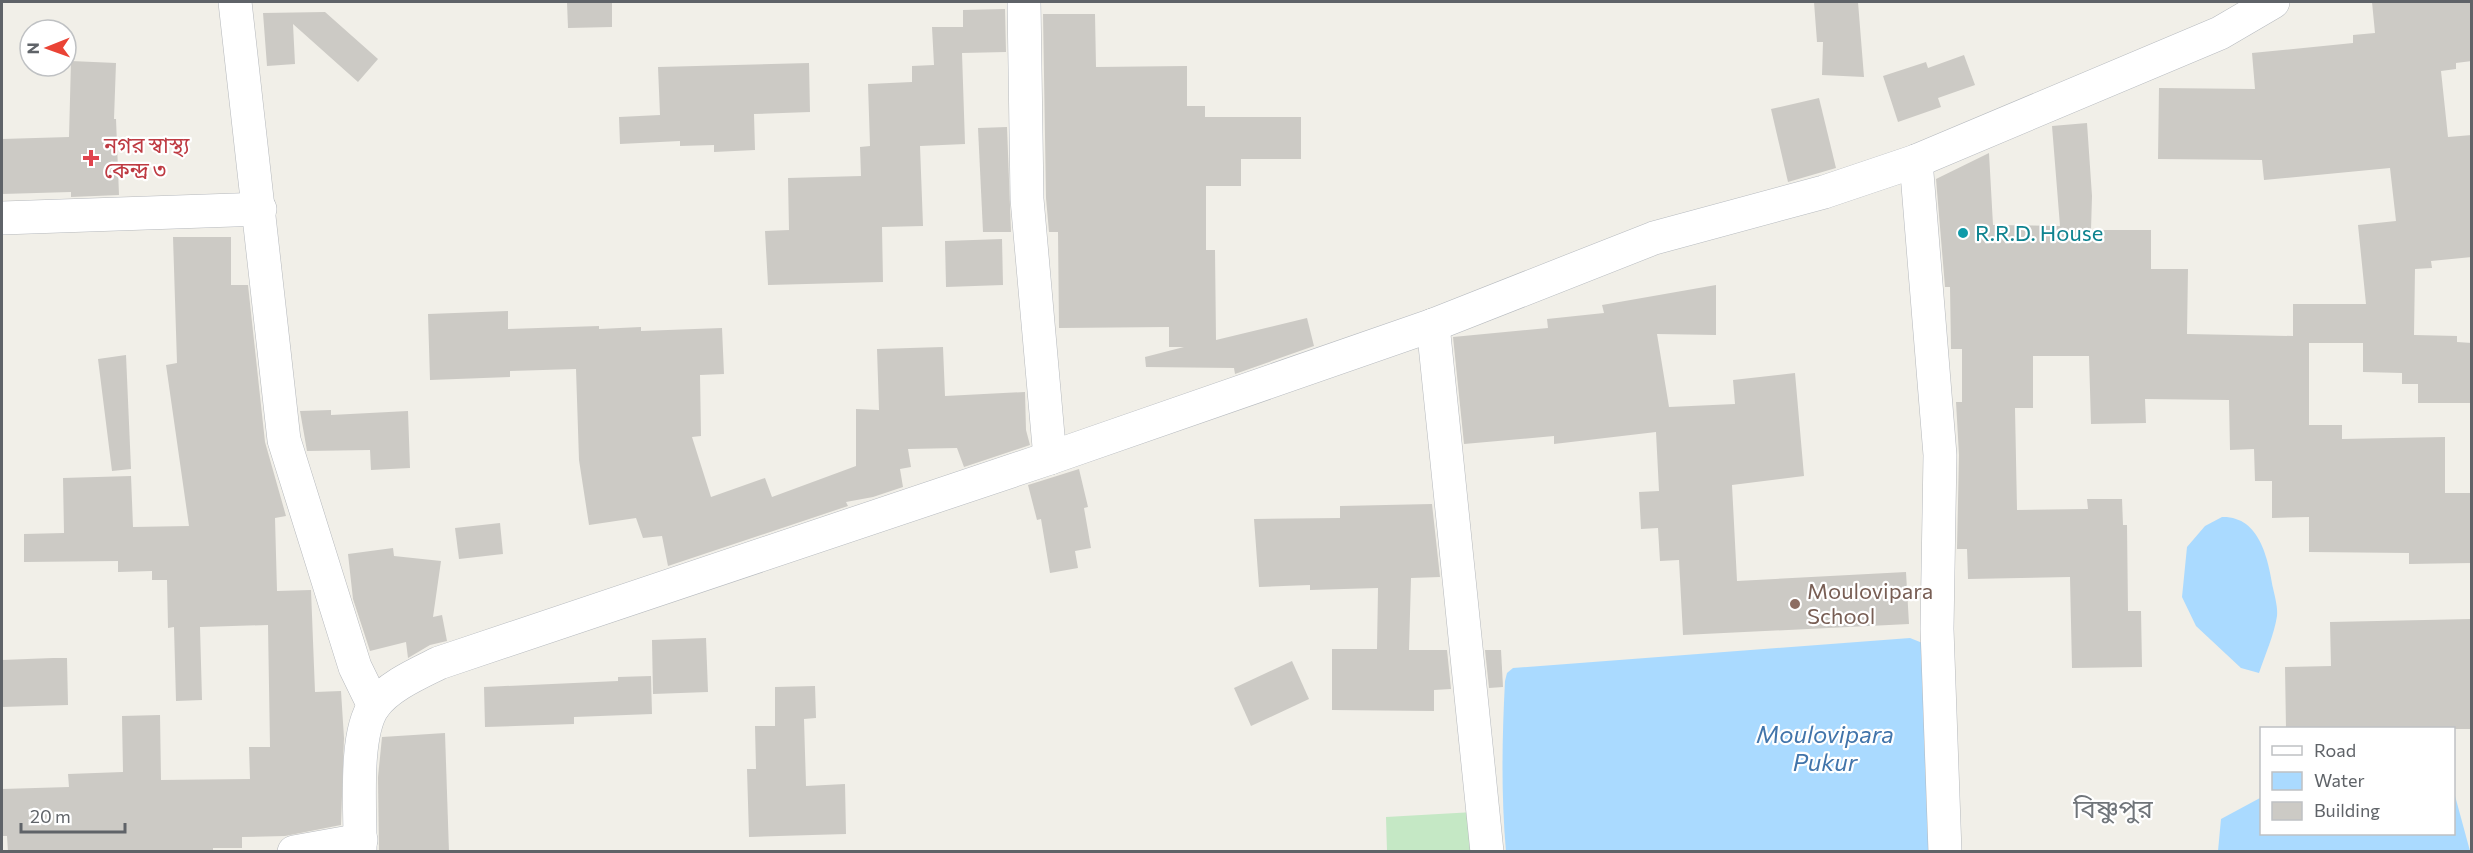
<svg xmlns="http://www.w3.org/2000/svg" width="2473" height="853" font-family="Commissioner,'Noto Sans Bengali',sans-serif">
  <rect width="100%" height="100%" fill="#f1efe8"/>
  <path fill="#c5e8c5" d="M 1474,812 L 1479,851 L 1387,851 L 1386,817 Z"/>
  <g fill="#aadaff">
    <path d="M 2222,517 C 2260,516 2268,559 2273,588 C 2275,597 2278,608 2277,616 C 2274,635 2265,655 2259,673 L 2241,668 L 2196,626 L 2182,597 L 2187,547 L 2205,526 Z"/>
    <path d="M 1910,638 L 1925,644 L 1938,851 L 1506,852 C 1501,794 1502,739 1505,681 L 1507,673 L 1513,668 Z"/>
    <path d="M 2454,792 L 2470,851 L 2218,851 L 2221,819 L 2260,798 L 2262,834 L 2454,834 Z"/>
  </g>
  <g fill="#cccac5">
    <path d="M 567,2 L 612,2 L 612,27 L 568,28 Z"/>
    <path d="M 1814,2 L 1858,2 L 1864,77 L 1822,75 L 1823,42 L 1817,42 Z"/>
    <path d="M 2372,2 L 2472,2 L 2472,61 L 2456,63 L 2456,69 L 2441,71 L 2448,137 L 2472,135 L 2472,257 L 2431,261 L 2432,268 L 2415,269 L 2414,335 L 2457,336 L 2457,342 L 2472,343 L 2472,403 L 2418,403 L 2418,384 L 2402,384 L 2402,373 L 2363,372 L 2363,343 L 2309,343 L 2309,425 L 2342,425 L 2342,439 L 2445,437 L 2445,493 L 2472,493 L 2472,563 L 2409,564 L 2409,553 L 2309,552 L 2309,517 L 2272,518 L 2272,481 L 2255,481 L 2254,449 L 2230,450 L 2229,400 L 2145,399 L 2146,423 L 2091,424 L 2089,356 L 2033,356 L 2033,408 L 2015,408 L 2017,510 L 2088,509 L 2087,499 L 2122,499 L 2123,525 L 2127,525 L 2128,611 L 2141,611 L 2142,667 L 2072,668 L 2070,577 L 1968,579 L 1967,549 L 1957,549 L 1959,455 L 1956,402 L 1962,402 L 1962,349 L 1951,349 L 1950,287 L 1945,287 L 1936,179 L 1989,153 L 1993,225 L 2060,226 L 2052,126 L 2087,123 L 2092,196 L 2091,230 L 2151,230 L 2151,269 L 2188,269 L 2187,334 L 2293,336 L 2293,304 L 2366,304 L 2358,225 L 2396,221 L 2390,168 L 2264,180 L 2262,160 L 2158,159 L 2159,88 L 2255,89 L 2252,53 L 2353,43 L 2353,35 L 2375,33 Z"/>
    <path d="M 1005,9 L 1006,52 L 962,53 L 965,144 L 920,146 L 923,226 L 882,227 L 883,282 L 768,285 L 765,231 L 789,230 L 788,178 L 861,176 L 860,147 L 870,146 L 868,84 L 912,82 L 912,66 L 934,65 L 932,27 L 963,27 L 963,10 Z"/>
    <path d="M 325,12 L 378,59 L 358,82 L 293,24 L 295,64 L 267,66 L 263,13 Z"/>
    <path d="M 1043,14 L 1095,14 L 1096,67 L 1187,66 L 1187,106 L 1205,106 L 1205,117 L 1301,117 L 1301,159 L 1241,159 L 1241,186 L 1206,186 L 1206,250 L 1215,250 L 1216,340 L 1307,318 L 1314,346 L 1235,374 L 1234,368 L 1146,367 L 1145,357 L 1184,347 L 1169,347 L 1169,327 L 1059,328 L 1058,232 L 1049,232 L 1046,198 Z"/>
    <path d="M 1964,55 L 1975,85 L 1938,98 L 1941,107 L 1898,122 L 1883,76 L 1926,62 L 1928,68 Z"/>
    <path d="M 71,61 L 116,63 L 114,119 L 116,119 L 119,195 L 71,197 L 71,192 L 2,194 L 2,139 L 69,137 Z"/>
    <path d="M 809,63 L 810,112 L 754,114 L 755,150 L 714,152 L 714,145 L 680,146 L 680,141 L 620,144 L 619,117 L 660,115 L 658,67 Z"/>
    <path d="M 1819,98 L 1836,168 L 1788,182 L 1771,109 Z"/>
    <path d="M 1007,127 L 1011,232 L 983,232 L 978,128 Z"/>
    <path d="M 173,237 L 231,237 L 231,285 L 248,285 L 265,442 L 286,516 L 275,518 L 277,591 L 311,590 L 315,692 L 341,691 L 344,738 L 341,825 L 285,836 L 242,837 L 242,848 L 213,848 L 213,852 L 8,852 L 7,836 L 2,836 L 2,789 L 69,787 L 68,774 L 123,772 L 122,716 L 160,715 L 161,780 L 250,779 L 249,747 L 270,747 L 268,625 L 200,627 L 202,700 L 176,701 L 174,627 L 168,628 L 167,580 L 152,580 L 152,571 L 118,572 L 118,561 L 24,562 L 24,534 L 64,533 L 63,478 L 131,476 L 133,527 L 189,526 L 166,365 L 177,363 Z"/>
    <path d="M 1002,239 L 1003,285 L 946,287 L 945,241 Z"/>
    <path d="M 1716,285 L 1716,335 L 1657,334 L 1669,407 L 1735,404 L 1733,380 L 1795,373 L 1804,476 L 1732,485 L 1737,581 L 1906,572 L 1909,624 L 1683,635 L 1679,560 L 1660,561 L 1658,528 L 1641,529 L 1639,492 L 1659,491 L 1656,432 L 1554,444 L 1554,436 L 1464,444 L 1453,337 L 1548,328 L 1547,319 L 1604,313 L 1602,305 Z"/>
    <path d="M 508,311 L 508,329 L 599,326 L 599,329 L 641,327 L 641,331 L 722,328 L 724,374 L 700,375 L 701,436 L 692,437 L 711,497 L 765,478 L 772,497 L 856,466 L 856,409 L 879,410 L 877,349 L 943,347 L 945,396 L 1025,392 L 1026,430 L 1030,445 L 964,467 L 957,448 L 908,449 L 911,467 L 900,469 L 903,487 L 873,497 L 846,502 L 848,506 L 668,566 L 662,536 L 643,538 L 636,518 L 589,525 L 579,460 L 576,369 L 510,371 L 510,377 L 430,380 L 428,314 Z"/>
    <path d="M 126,355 L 131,469 L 112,471 L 98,359 Z"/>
    <path d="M 331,410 L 331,415 L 408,411 L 410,468 L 371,470 L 370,450 L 307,451 L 300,411 Z"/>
    <path d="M 1079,469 L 1088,507 L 1084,508 L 1091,548 L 1075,551 L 1078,568 L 1050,573 L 1041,519 L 1037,520 L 1028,485 Z"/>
    <path d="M 1432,504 L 1440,577 L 1411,578 L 1409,650 L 1447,650 L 1451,689 L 1434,690 L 1434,711 L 1332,710 L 1332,649 L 1377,649 L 1378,588 L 1310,590 L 1310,585 L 1259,587 L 1254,519 L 1340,518 L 1340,506 Z"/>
    <path d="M 500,523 L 503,554 L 459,559 L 455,528 Z"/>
    <path d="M 393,548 L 394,556 L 441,561 L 433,617 L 442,615 L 447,641 L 430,645 L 408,658 L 406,642 L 370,651 L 353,599 L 348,554 Z"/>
    <path d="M 2472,619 L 2472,729 L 2286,729 L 2285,667 L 2331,666 L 2330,622 Z"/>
    <path d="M 706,638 L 708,692 L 653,694 L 652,640 Z"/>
    <path d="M 1485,650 L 1501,650 L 1503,687 L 1489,688 Z"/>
    <path d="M 53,658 L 67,658 L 68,705 L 2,707 L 2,660 Z"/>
    <path d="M 1292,661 L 1309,699 L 1251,726 L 1234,688 Z"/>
    <path d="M 651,676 L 652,714 L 574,717 L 574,724 L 485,727 L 484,687 L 618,681 L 618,677 Z"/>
    <path d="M 815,686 L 816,718 L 804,719 L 806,786 L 845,784 L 846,834 L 749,837 L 747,769 L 756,769 L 755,726 L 775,726 L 775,687 Z"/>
    <path d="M 445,733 L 449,852 L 379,852 L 378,777 L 382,737 Z"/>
  </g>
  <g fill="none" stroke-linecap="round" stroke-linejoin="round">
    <defs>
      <g id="street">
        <path d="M 235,2 L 284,440 L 355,667 L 374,706"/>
        <path d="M 1024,2 L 1027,199 L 1050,458"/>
        <path d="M 1916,161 L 1940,455 L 1937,629 L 1945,852"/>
        <path d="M 2,218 L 260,209"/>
        <path d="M 1433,325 L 1487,852"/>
        <path d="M 294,852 L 361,840"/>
      </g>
      <path id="secondary" d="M 360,852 C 361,815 353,736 374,706 C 389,686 417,674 439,663 L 1050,458 L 1433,325 L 1654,238 L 1824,192 L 1916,161 L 2220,33 L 2273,2"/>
    </defs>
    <use href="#street" stroke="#b5b8bc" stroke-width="34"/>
    <use href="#secondary" stroke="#b6babf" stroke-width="34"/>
    <use href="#street" stroke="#fff" stroke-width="33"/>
    <use href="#secondary" stroke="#fff" stroke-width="33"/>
  </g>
  <path fill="#e0444e" stroke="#fff" stroke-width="2" d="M88 149h6v6h6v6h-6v6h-6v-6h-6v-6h6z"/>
  <circle fill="#0f9aa8" stroke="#fff" stroke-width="2" cx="1963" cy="233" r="6"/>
  <circle fill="#8d6e63" stroke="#fff" stroke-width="2" cx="1795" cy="604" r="6"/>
  <g text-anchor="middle" stroke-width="4.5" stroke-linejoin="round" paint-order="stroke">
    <g font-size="22" fill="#be3a42" stroke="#fff" text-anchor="start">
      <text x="104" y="153">নগর স্বাস্থ্য<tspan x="104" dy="25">কেন্দ্র ৩</tspan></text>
    </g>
    <g font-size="22" fill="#0d838f" stroke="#fff" text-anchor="start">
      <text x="1975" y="241">R.R.D. House</text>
    </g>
    <g font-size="22" fill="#785e54" stroke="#fff" text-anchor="start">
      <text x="1807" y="599">Moulovipara<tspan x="1807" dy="25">School</tspan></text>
    </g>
    <g font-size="24" font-style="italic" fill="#4174aa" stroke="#fff">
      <text x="1825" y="743">Moulovipara<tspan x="1825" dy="28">Pukur</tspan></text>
    </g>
    <g font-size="26" fill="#70757a" stroke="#fff">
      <text x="2113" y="818">বিষ্ণুপুর</text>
    </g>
  </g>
  <rect width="2473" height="853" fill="none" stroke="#5f6368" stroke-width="6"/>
  <rect x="2260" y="727" width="195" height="108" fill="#ffffff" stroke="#bfc1c3" stroke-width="1.5"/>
  <rect x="2272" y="746" width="30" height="9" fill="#ffffff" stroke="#bfc1c3" stroke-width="1.5"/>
  <text x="2314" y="757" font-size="18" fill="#5f6368">Road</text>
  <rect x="2272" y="772" width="30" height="18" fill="#aadaff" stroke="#bfc1c3" stroke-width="1.5"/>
  <text x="2314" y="787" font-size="18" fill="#5f6368">Water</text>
  <rect x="2272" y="802" width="30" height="18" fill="#cccac5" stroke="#bfc1c3" stroke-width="1.5"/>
  <text x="2314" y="817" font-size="18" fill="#5f6368">Building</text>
  <g transform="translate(48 48) rotate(269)"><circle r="28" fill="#ffffff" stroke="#bfc1c3" stroke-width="1.5"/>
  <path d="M0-4.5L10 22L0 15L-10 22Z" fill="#ea4335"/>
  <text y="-9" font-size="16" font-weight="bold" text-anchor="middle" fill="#5f6368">N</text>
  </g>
  <path d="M21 823v9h104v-9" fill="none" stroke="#5f6368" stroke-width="3"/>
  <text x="30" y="823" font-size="18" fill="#5f6368" stroke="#ffffff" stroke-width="4.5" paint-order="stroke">20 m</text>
</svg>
